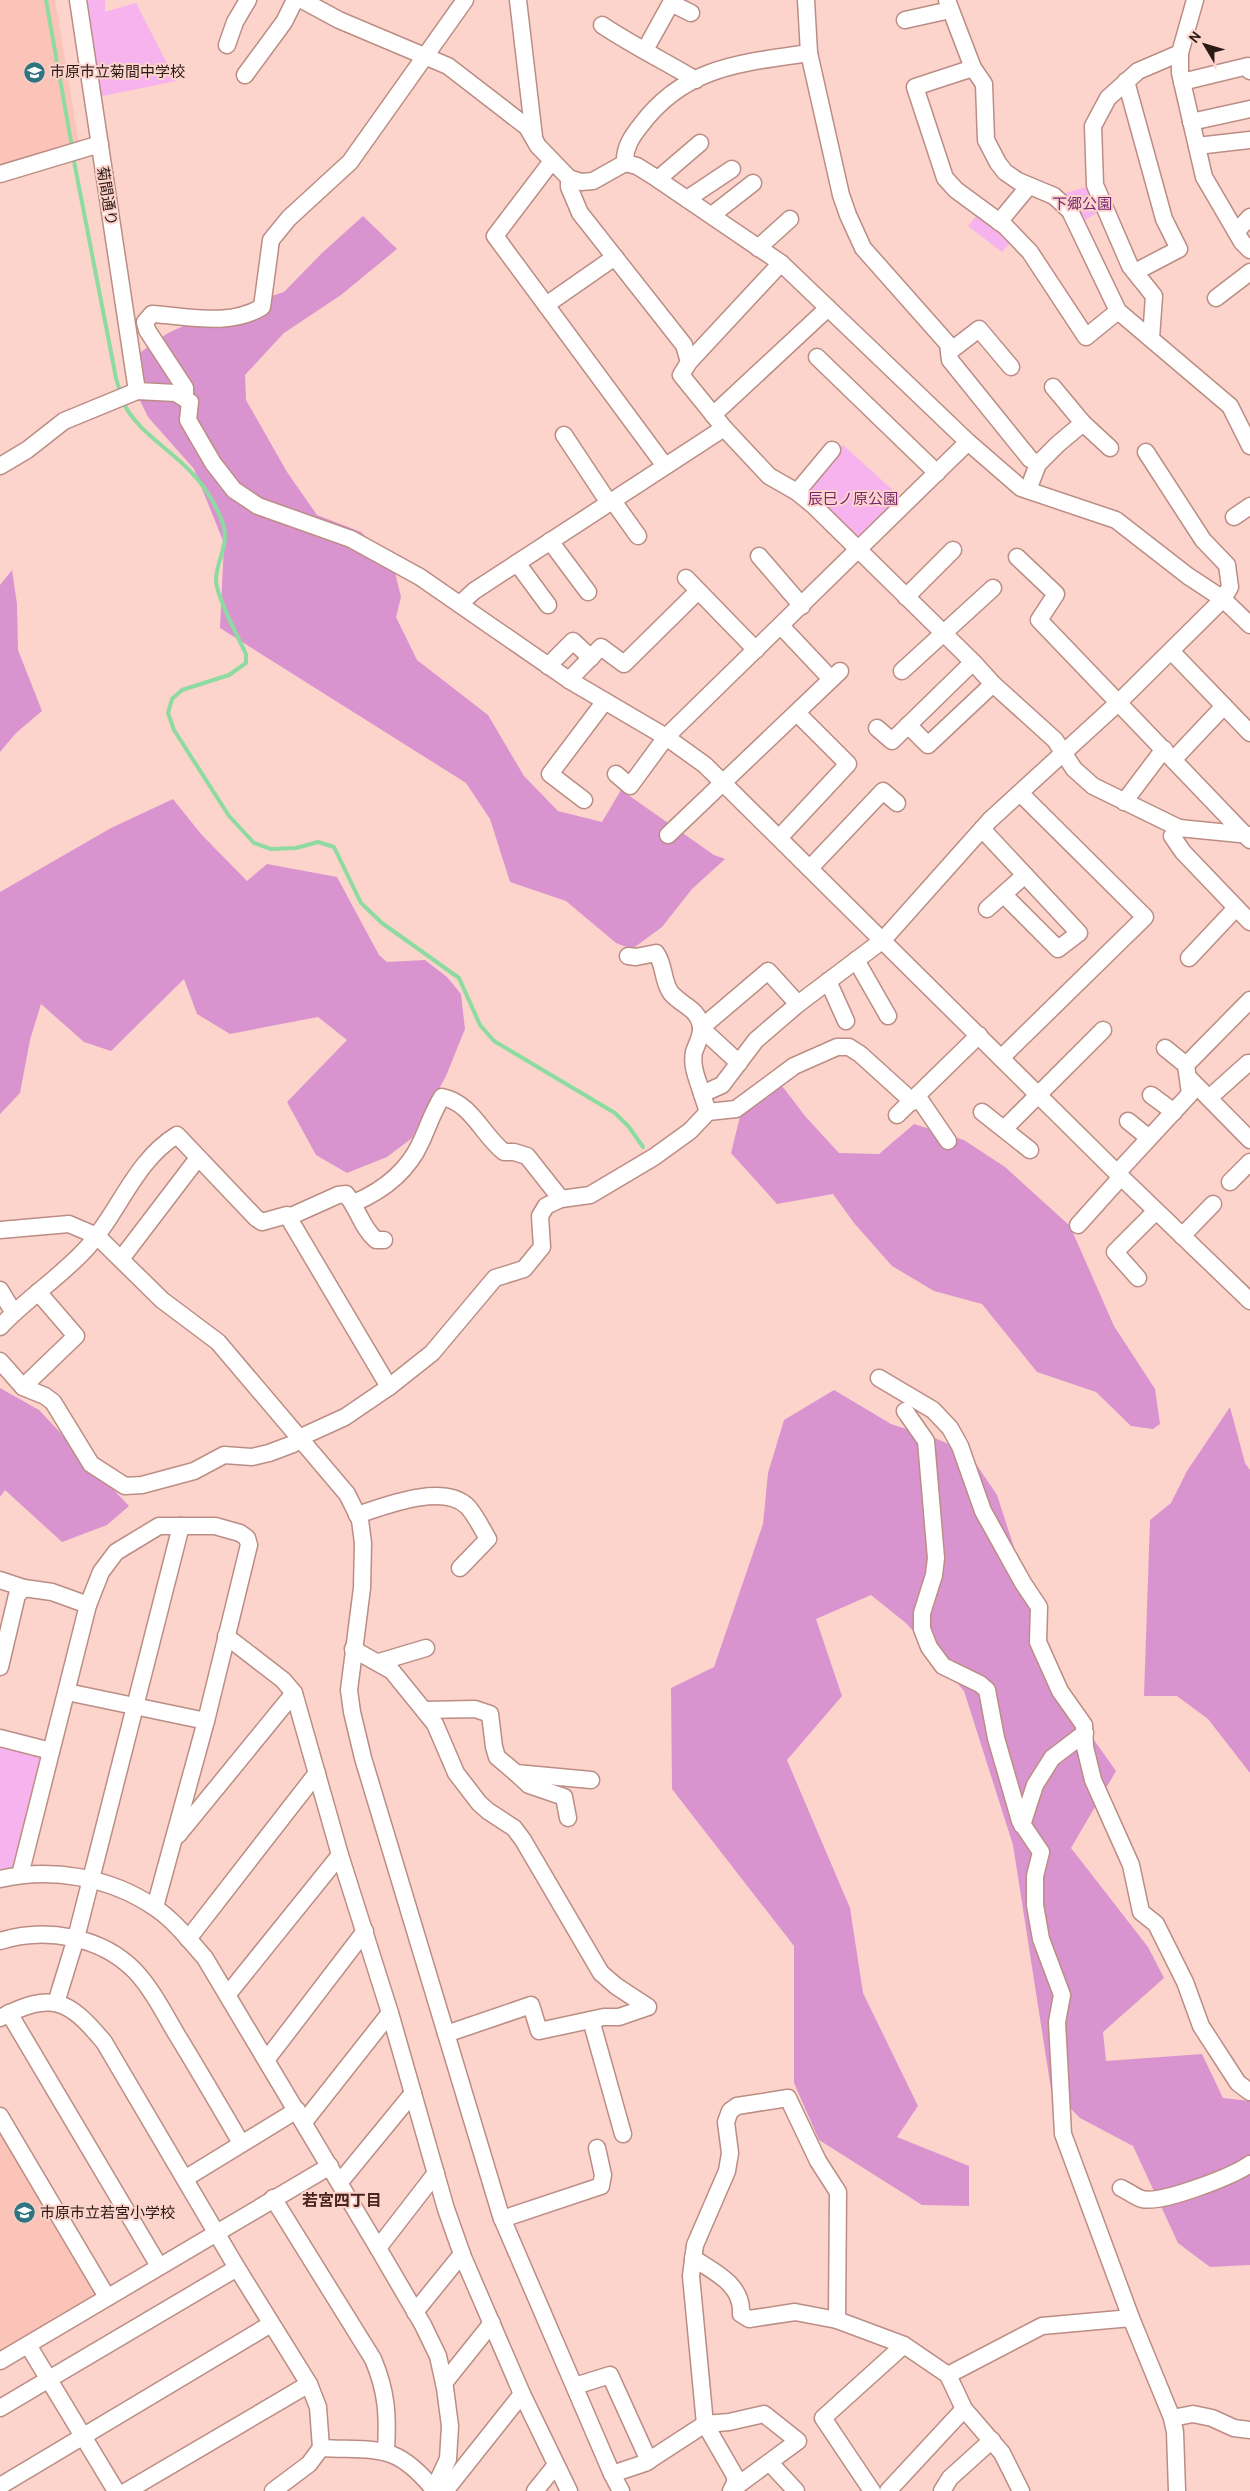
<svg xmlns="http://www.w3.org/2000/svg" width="1250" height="2491" font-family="Cabin,'Noto Sans JP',sans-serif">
  <rect width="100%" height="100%" fill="#fcd4cc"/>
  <g fill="#fcc4b8">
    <path d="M 0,0 L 55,0 L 79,145 L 0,169 Z"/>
    <path d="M 0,2130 L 98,2295 L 0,2353 Z"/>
  </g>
  <g fill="#f6b3ed">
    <path d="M 78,0 L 105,0 L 105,12 L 136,3 L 176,81 L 93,98 Z"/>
    <path d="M 1095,185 L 1105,208 L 1077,225 L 1054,196 Z"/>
    <path d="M 982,209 L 1015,237 L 1002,252 L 968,226 Z"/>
    <path d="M 843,445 L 907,503 L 858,551 L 797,492 Z"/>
    <path d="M 0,1742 L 42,1754 L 44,1758 L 17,1866 L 9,1872 L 0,1873 Z"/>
  </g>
  <g fill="#d994d0">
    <path d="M 363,216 L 397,249 L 341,295 L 284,333 L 245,375 L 246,400 L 287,472 L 317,515 L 361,532 L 393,564 L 401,597 L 396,617 L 417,660 L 488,715 L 524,776 L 558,811 L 602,822 L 621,790 L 714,855 L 725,859 L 692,889 L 662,927 L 632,949 L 616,943 L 566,901 L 510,882 L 490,819 L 466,783 L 220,628 L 224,543 L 194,469 L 148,417 L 132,384 L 131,359 L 168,333 L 199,319 L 284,292 L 322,253 Z"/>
    <path d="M 12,570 L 17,604 L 18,650 L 42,711 L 16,733 L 0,752 L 0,585 Z"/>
    <path d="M 173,799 L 201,834 L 247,881 L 267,864 L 337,877 L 379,955 L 387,962 L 425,960 L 447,977 L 461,994 L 465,1029 L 446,1076 L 412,1138 L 387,1157 L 347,1173 L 316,1155 L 287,1102 L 347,1040 L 318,1017 L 230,1034 L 197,1014 L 184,979 L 111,1051 L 84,1042 L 41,1004 L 30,1040 L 20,1093 L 0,1114 L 0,892 L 111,828 Z"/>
    <path d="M 783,1087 L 805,1116 L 839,1153 L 879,1154 L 914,1124 L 964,1140 L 1005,1167 L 1070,1226 L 1114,1326 L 1155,1389 L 1160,1424 L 1153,1429 L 1131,1426 L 1096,1392 L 1037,1372 L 982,1304 L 934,1291 L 892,1266 L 854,1223 L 833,1194 L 777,1204 L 731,1153 L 746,1092 Z"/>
    <path d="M 0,1388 L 39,1410 L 129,1506 L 107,1525 L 62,1542 L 5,1490 L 0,1497 Z"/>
    <path d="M 834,1390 L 891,1424 L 937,1439 L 968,1452 L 997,1495 L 1062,1695 L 1116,1771 L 1071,1848 L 1148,1947 L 1164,1978 L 1103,2032 L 1106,2061 L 1202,2054 L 1223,2098 L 1250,2101 L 1250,2265 L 1210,2267 L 1178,2243 L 1133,2146 L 1080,2118 L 1051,2089 L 1013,1845 L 964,1691 L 907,1624 L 871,1595 L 816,1619 L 842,1696 L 787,1760 L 850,1908 L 863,1993 L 918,2106 L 897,2137 L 969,2166 L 969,2206 L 922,2205 L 819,2140 L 794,2083 L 794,1946 L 672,1789 L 671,1688 L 714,1667 L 763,1524 L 768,1473 L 784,1420 Z"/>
    <path d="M 1230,1407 L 1245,1463 L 1250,1470 L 1250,1773 L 1208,1719 L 1177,1696 L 1144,1696 L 1150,1520 L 1171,1503 L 1187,1471 Z"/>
  </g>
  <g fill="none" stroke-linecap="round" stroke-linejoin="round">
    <g stroke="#8ddba1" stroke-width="4">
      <path d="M 46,0 L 72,147"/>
      <path d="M 73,156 L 116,378 L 120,392"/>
      <path d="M 123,401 C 132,427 173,452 191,472 C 204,485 217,506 223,524 C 230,544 216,561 216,580 C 216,596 238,637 246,654 L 246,663 L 229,675 L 182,690 L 172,699 L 168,713 L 174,730 L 229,816 L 254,843 L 271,849 L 296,848 L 318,842 L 334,847 L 361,903 L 382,923 L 459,978 L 480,1025 L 494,1041 L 615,1113 L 629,1127 L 643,1147"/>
    </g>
    <defs>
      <g id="minor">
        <path d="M 78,0 L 137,391"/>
        <path d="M 302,0 L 339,20 L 448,66 L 527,127 L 538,146 L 569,178 L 581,182 L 593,181 L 625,163 L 637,166 L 653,176 L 781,263 L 968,442 L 1021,488 L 1116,520 L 1188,576 L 1223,599 L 1250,625"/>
        <path d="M 518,0 L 534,137"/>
        <path d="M 806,0 L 809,53 L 841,195 L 848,215 L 863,248 L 948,344 L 950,360 L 1030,459 L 1038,464"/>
        <path d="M 947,0 L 973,68 L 984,84 L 986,140 L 998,163 L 1005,172 L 1018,181 L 1054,196 L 1070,211 L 1118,311 L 1230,406 L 1250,446"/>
        <path d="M 905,20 L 950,10"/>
        <path d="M 602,25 C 632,45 664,61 696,80"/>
        <path d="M 227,45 L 235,22 L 248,0"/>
        <path d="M 645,50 L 671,3 L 691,13"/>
        <path d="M 1180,53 L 1195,0"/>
        <path d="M 973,68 L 915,87 L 945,178 L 956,190 L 1005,226 L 1030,252 L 1086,337 L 1118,311"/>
        <path d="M 245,75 L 284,22 L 295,0"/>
        <path d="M 1126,81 L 1164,219 L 1179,249 L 1135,272"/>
        <path d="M 1182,82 L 1248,66 L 1250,71"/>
        <path d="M 1191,122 L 1250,109"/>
        <path d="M 1197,146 L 1250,140"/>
        <path d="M 552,161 L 495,236 L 665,466"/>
        <path d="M 625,163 C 624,148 632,136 641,125 C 685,66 742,63 809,53"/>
        <path d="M 0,174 L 100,144"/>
        <path d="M 569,178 L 569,187 L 580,213 L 684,345 L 689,362"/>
        <path d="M 658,179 L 700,143"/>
        <path d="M 687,199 L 732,169"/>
        <path d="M 712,215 L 753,183"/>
        <path d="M 999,222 L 1029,186"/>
        <path d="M 1236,232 L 1250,217"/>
        <path d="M 758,248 L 790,219"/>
        <path d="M 781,263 L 689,362 L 681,375 L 724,428 L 769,476 L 797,492 L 814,506 L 973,662 L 993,684 L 1055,740 L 1074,769 L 1093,786 L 1179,828"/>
        <path d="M 1216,298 L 1250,272"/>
        <path d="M 546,305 L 615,257"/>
        <path d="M 1151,338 L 1154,296 L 1130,266 L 1095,185 L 1093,126 L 1108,98 L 1138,71 L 1180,53 L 1180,73 L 1204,177 L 1242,242 L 1250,250"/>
        <path d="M 949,352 L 979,329 L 1011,367"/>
        <path d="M 817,357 L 937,473"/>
        <path d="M 1053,387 L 1083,423 L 1110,448"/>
        <path d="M 185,397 L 185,388 L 147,330 L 145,322 L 152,314 C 187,316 230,327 262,307 L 271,240 L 289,218 L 350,162 L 465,0"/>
        <path d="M 713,415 L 828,308"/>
        <path d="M 564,435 L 609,503"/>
        <path d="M 0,466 L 27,450 L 64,421 L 137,391 L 176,393 L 190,402 L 188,420 L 213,463 L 234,490 L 258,506 L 351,539 L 420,577 L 569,680 L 666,737 L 705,765 L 1117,1173 L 1250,1301"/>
        <path d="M 1028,490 L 1038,464 L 1058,444 L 1083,423"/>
        <path d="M 797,492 L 832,450"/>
        <path d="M 613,501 L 638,536"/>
        <path d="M 1234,517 L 1250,506"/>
        <path d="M 550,541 L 588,592"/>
        <path d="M 759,556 L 802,606"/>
        <path d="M 1017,557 L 1056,594 L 1039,620 L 1250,840"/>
        <path d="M 517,563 L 548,605"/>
        <path d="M 686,578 L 756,650"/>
        <path d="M 906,597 L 953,550"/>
        <path d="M 460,604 L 474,591 L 724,428"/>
        <path d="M 781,626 L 831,679"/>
        <path d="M 1171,651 L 1250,733"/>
        <path d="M 548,666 L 573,641 L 591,658"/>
        <path d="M 902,671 L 993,588"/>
        <path d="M 569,680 L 601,647 L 624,664 L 698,591"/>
        <path d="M 908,725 L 928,745 L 993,684"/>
        <path d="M 877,728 L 892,741 L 973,662"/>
        <path d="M 1174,759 L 1224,706"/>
        <path d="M 616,774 L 630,786 L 666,737 L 968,442"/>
        <path d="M 584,800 L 550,774 L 605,701"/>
        <path d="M 1124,802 L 1164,749"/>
        <path d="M 982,829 L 1079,933 L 1058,949 L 1004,895"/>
        <path d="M 668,835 L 840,671"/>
        <path d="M 1250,835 L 1179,828 L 1172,836 L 1183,852 L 1250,922"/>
        <path d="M 779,838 L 848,764 L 797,713"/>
        <path d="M 810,868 L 883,791 L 897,803"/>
        <path d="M 987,909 L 1025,875"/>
        <path d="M 628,956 L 636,957 L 656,953 C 665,965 662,981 671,993 C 682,1006 698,1008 701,1026 C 702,1036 697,1043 694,1052 C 691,1067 698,1080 702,1094"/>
        <path d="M 1189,958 L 1236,908"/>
        <path d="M 856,960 L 888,1016"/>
        <path d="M 828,981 L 846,1021"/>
        <path d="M 1165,1048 L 1186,1065"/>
        <path d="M 1001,1058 L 1145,917 L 1020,793"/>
        <path d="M 739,1063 L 701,1028 L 768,971 L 798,1004"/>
        <path d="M 1188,1077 L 1250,1140"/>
        <path d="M 1151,1095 L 1174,1112"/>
        <path d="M 918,1097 L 948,1141"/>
        <path d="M 1209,1098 L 1248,1063 L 1250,1063"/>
        <path d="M 708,1112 L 736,1109 L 794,1066 L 837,1047 L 849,1047 L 860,1054 L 913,1102"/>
        <path d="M 982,1112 L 1030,1150"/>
        <path d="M 897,1115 L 979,1035"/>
        <path d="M 1128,1121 L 1149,1138"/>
        <path d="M 1005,1128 L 1103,1030"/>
        <path d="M 1117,1173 L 1190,1094 L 1186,1065 L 1250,1000"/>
        <path d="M 1230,1182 L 1250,1162"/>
        <path d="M 354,1203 C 382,1191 408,1171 421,1142 C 428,1127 433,1111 442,1097 C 472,1103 482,1135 504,1152 L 514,1152 L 527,1156 L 561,1199"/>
        <path d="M 289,1217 L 338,1195 L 346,1194 C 358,1209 362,1228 376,1240 L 384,1240"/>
        <path d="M 1078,1225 L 1121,1177"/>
        <path d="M 0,1230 L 69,1224 L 97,1236 L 162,1300 L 218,1342 L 347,1494 L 360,1520 L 363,1543 L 362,1588 L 349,1690 L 352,1712 L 363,1758 L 501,2216 L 612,2474 L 621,2491"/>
        <path d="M 1182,1236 L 1213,1204"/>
        <path d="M 121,1259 L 198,1158"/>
        <path d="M 1138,1278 L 1115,1252 L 1156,1211"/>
        <path d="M 0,1290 L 14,1313"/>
        <path d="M 0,1327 C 26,1299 59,1278 85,1250 C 118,1215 134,1161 177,1135 L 256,1218 L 262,1222 L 287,1215 L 389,1387"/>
        <path d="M 0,1361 L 23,1387 L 76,1336 L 38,1292"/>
        <path d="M 879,1378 L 933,1410 L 950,1428 L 960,1446 L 983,1511 L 1023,1583 L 1039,1607 L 1038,1642 L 1060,1691 L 1084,1725 L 1085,1747 L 1093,1780 L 1131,1865 L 1141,1912 L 1156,1924 L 1185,1982 L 1201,2026 L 1238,2083 L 1250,2092"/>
        <path d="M 23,1387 L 45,1396 L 53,1402 L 91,1464 L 125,1486 L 142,1485 L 194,1471 L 224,1455 L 252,1457 L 269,1453 L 293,1444 L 299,1438 L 345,1417 L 389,1387 L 432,1353 L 495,1278 L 524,1269 L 542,1247 L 540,1216 L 546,1206 L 561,1199 L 590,1195 L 654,1157 L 690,1131 L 708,1112 L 702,1094 L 722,1085 L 756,1040 L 798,1004 L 883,940 L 990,820 L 1119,702 L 1223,599 L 1230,587 L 1227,565 L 1203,540 L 1146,452"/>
        <path d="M 905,1411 L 926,1441 L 936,1558 L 934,1575 L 922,1613 L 922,1629 L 929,1647 L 943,1666 L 980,1684 L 987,1690 L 996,1738 L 1020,1821 L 1041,1852 L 1035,1876 L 1035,1905 L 1041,1939 L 1062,1995 L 1057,2022 L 1063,2134 L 1131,2318 L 1172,2418 L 1175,2432 L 1177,2491"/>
        <path d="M 357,1515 C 385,1506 442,1483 467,1506 C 475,1514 482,1529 488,1539 L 460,1568"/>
        <path d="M 0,1580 L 24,1588"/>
        <path d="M 226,1636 L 283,1680 L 294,1693 L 340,1855 L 390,2013 L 446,2209 L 463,2257 L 522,2394 L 569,2491"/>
        <path d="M 353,1649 L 392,1671 L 435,1724 L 456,1773 L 479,1803 L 488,1811 L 514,1828 L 523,1840 L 601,1973 L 616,1986 L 648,2007 L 619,2017 L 604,2017 L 539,2031 L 531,2005 L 446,2034"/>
        <path d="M 379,1662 L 426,1648"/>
        <path d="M 0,1667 L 17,1595 L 24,1588 L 52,1592 L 88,1605"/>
        <path d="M 67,1692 L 206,1721"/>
        <path d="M 424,1710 L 475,1709 L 490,1714 L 494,1747 L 497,1757 L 516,1773 L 591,1780"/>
        <path d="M 0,1738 L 51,1751"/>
        <path d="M 516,1773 L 529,1785 L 564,1797 L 568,1818"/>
        <path d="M 1022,1825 L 1035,1785 L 1052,1758 L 1085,1733"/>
        <path d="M 178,1835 L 294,1693"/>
        <path d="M 20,1875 L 88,1605 L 101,1572 L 116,1552 L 159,1526 L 215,1526 L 240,1533 L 247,1538 L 249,1545 L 206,1721 L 155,1907"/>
        <path d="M 0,1879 C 51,1867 110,1877 154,1907 C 174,1920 190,1941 205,1958 L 378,2248 L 423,2325 L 438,2356 L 445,2388 L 450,2426 L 448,2459 L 434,2489"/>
        <path d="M 188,1939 L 317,1773"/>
        <path d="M 0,1941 C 45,1927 101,1936 135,1971 C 152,1989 164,2013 177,2035 C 199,2071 220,2107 241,2143"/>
        <path d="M 228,1994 L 340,1855"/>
        <path d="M 56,2003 L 76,1938 L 181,1526"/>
        <path d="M 9,2013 L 159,2266"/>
        <path d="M 0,2018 C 52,1991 68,1999 104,2042 L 237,2268 L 309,2384 L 318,2407 L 321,2448 L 309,2464 L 273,2491"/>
        <path d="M 591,2020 L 623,2134"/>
        <path d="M 267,2059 L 365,1931"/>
        <path d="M 0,2116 L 107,2297"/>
        <path d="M 304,2122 L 390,2013"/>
        <path d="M 186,2178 L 297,2110"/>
        <path d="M 340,2182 L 413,2093"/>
        <path d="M 1121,2188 C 1128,2191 1135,2197 1142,2199 C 1162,2204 1233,2176 1250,2164"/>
        <path d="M 273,2198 L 373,2359 C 387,2392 388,2416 386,2451"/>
        <path d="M 502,2219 L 601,2186 L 603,2175 L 597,2148"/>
        <path d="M 378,2248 L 436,2173"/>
        <path d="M 693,2258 C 714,2272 743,2284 741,2314 L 749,2319 L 795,2312 L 837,2320 L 904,2345 L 948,2375 L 964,2409 L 1002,2453 L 1021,2491"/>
        <path d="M 415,2312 L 462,2254"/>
        <path d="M 28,2345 L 116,2491"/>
        <path d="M 0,2361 L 330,2166"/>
        <path d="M 948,2375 L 1042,2326 L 1131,2318"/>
        <path d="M 444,2383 L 492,2323"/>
        <path d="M 575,2386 L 610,2375 L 649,2461"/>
        <path d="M 0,2408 L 237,2268"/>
        <path d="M 1172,2418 L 1193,2414 L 1212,2418 L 1234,2428 L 1250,2430"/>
        <path d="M 321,2448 C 378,2451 396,2442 435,2491"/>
        <path d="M 770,2463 L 796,2491"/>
        <path d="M 612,2474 L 645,2463 L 705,2424 L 729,2422 L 764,2414 L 798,2441 L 734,2488"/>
        <path d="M 0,2486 L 271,2324"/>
        <path d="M 127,2491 L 309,2384"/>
        <path d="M 445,2491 L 522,2394"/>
        <path d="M 535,2491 L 556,2465"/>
        <path d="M 731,2491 L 735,2483 L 735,2476 L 705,2424 L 691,2276 L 695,2245 L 727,2171 L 730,2153 L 726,2122 L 730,2111 L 737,2106 L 788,2098 L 818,2161 L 838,2192 L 837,2320"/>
        <path d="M 872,2491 L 823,2418 L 904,2345"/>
        <path d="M 888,2491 L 964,2409"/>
        <path d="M 942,2491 L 950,2478 L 992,2440"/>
      </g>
    </defs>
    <use href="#minor" stroke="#bb8d84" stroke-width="19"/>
    <use href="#minor" stroke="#fff" stroke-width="16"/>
  </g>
  <defs>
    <symbol id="school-disc" viewBox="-11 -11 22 22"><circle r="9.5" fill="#2e7581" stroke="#fcd4cc"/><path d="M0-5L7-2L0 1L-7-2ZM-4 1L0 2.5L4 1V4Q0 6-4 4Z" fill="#fff"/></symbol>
  </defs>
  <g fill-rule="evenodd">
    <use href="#school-disc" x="22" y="60" width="25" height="25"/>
    <use href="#school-disc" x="12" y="2200" width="25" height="25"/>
  </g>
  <g text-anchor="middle" stroke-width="4" stroke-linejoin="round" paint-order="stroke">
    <g font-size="15" fill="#2b1916" stroke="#fcd4cc" text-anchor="start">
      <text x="50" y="77">市原市立菊間中学校</text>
      <text x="40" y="2218">市原市立若宮小学校</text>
    </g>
    <g font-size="15" fill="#2b1916" stroke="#fcd4cc">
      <text transform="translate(107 196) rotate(81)" y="5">菊間通り</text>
    </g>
    <g font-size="15" fill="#782871" stroke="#fcd4cc">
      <text x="1082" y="209">下郷公園</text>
      <text x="853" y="504">辰巳ノ原公園</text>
    </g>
    <g font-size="16" font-weight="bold" fill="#4a251e" stroke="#fcd4cc">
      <text x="342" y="2206">若宮四丁目</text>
    </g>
  </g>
  <g transform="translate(1205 45) rotate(308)" stroke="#fcd4cc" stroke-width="4" paint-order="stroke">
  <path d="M0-4L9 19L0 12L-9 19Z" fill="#2b1916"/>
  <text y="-8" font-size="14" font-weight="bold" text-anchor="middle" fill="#2b1916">N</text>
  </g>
</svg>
